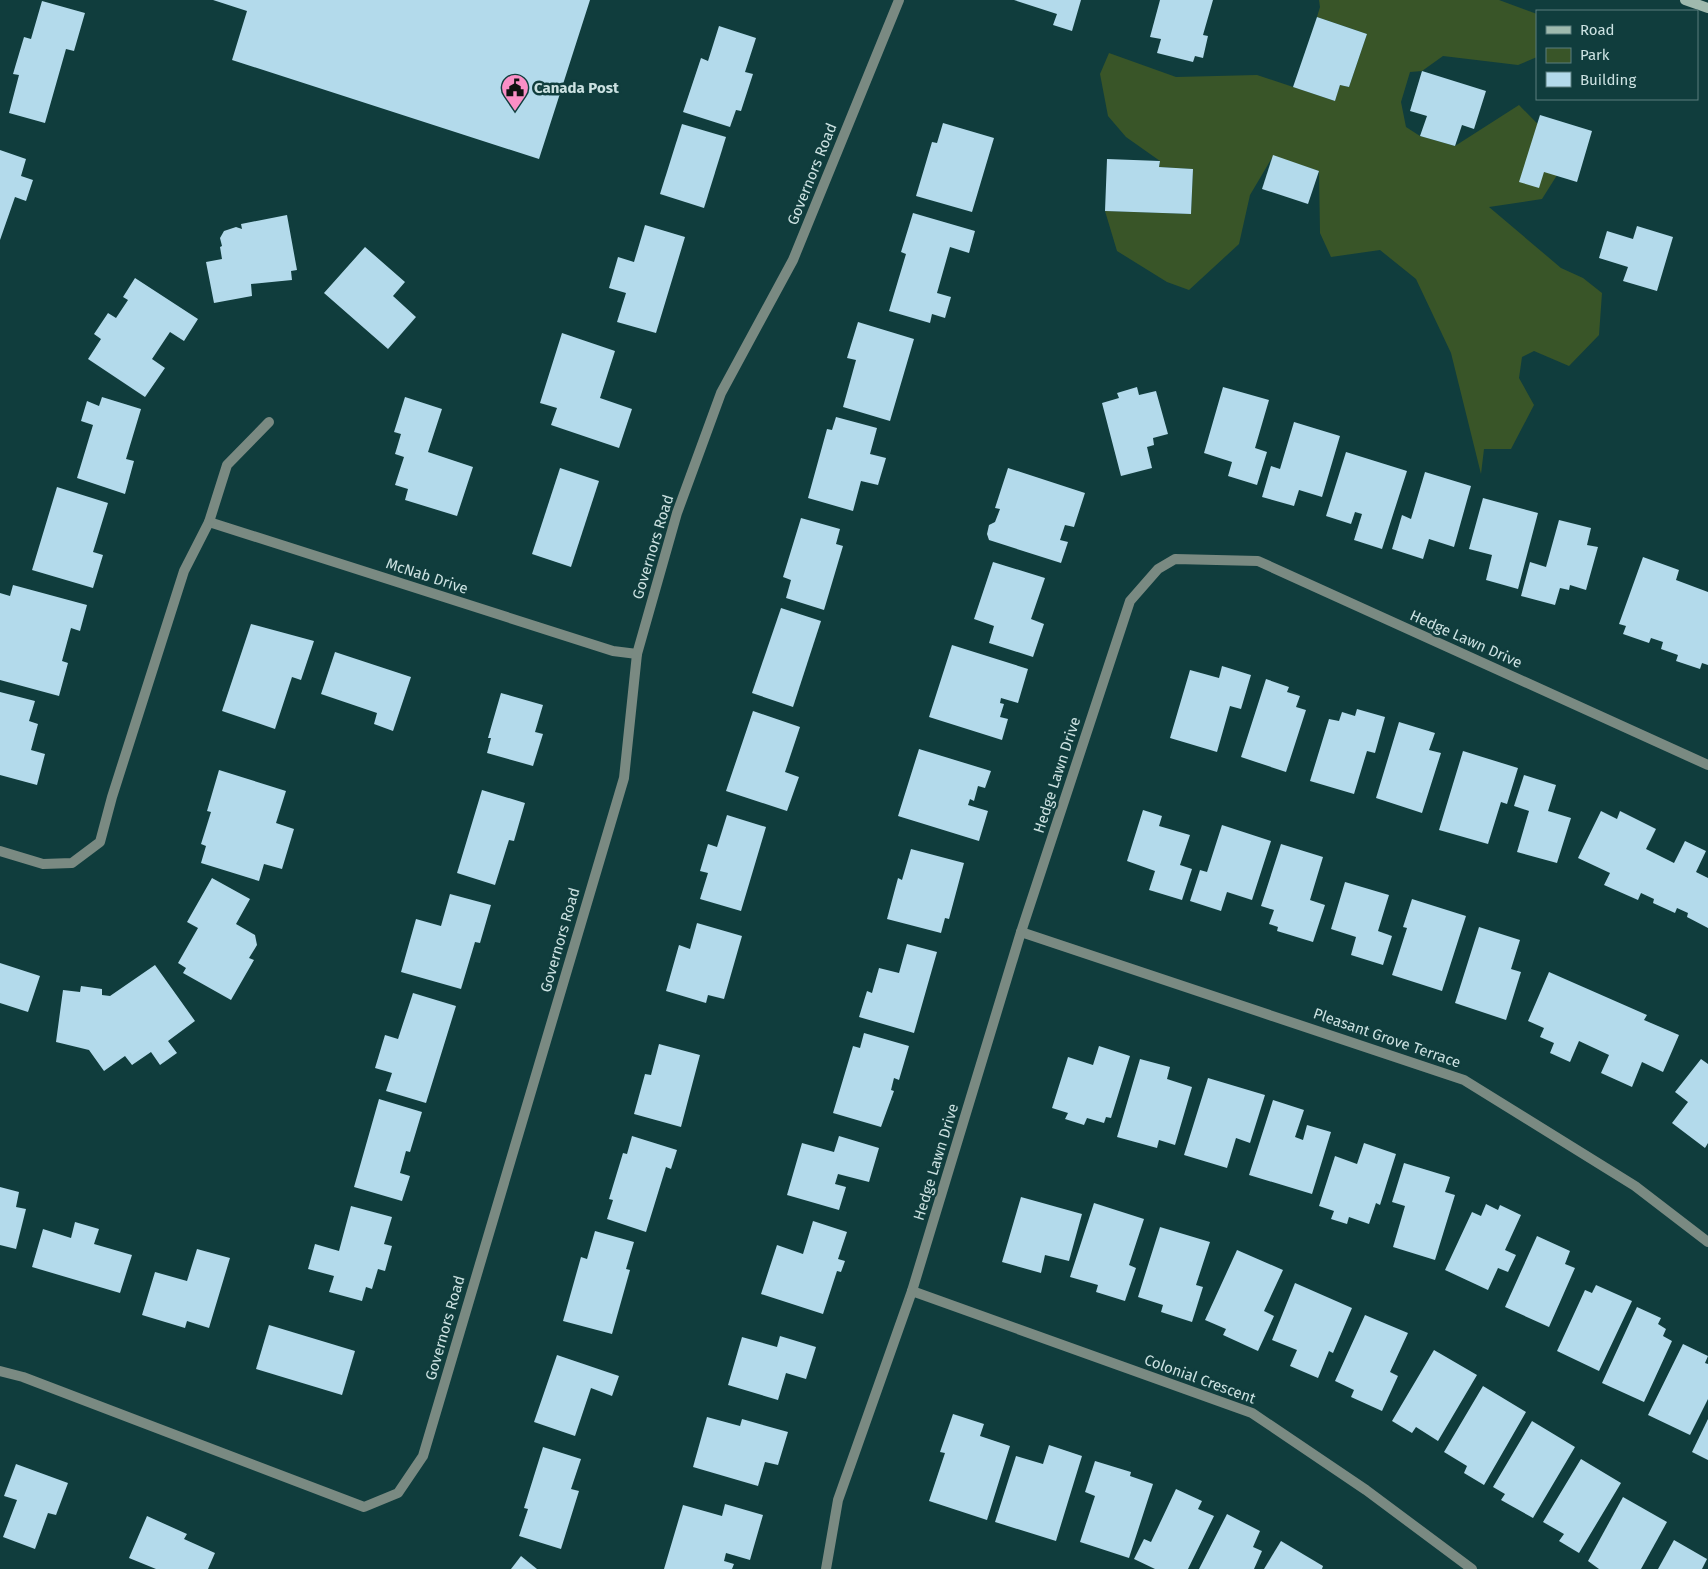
<svg xmlns="http://www.w3.org/2000/svg" width="1708" height="1569" font-family="'Fira Sans',sans-serif">
  <rect width="100%" height="100%" fill="#103d3d"/>
  <path fill="#395528" d="M 1319,0 L 1499,0 L 1537,14 L 1537,57 L 1518,65 L 1443,56 L 1422,71 L 1410,72 L 1401,102 L 1406,127 L 1420,136 L 1455,146 L 1519,105 L 1569,156 L 1542,199 L 1489,207 L 1561,268 L 1583,278 L 1602,293 L 1599,335 L 1569,366 L 1534,351 L 1522,357 L 1519,378 L 1534,405 L 1511,449 L 1484,449 L 1481,474 L 1451,353 L 1416,279 L 1380,250 L 1331,257 L 1320,233 L 1319,171 L 1273,156 L 1250,195 L 1239,244 L 1189,290 L 1167,282 L 1117,251 L 1105,211 L 1191,214 L 1193,169 L 1159,167 L 1160,161 L 1126,137 L 1108,116 L 1100,74 L 1109,53 L 1176,77 L 1257,75 L 1335,101 L 1340,85 L 1349,87 L 1367,34 L 1317,17 L 1320,7 Z"/>
  <g fill="#b3daeb">
    <path d="M 213,0 L 590,0 L 539,159 L 232,60 L 247,11 Z"/>
    <path d="M 1014,0 L 1081,0 L 1072,31 L 1053,25 L 1057,14 Z"/>
    <path d="M 1160,0 L 1213,0 L 1203,35 L 1208,36 L 1203,58 L 1195,56 L 1193,62 L 1157,53 L 1161,39 L 1150,37 Z"/>
    <path d="M 42,1 L 85,13 L 74,51 L 66,49 L 45,123 L 9,113 L 19,75 L 13,74 L 24,37 L 31,39 Z"/>
    <path d="M 1317,17 L 1367,34 L 1349,87 L 1340,85 L 1335,101 L 1293,87 Z"/>
    <path d="M 719,26 L 756,38 L 745,72 L 753,74 L 741,111 L 736,110 L 730,127 L 683,112 L 701,58 L 708,61 Z"/>
    <path d="M 1422,71 L 1486,91 L 1474,129 L 1462,125 L 1455,146 L 1420,136 L 1427,116 L 1410,111 Z"/>
    <path d="M 1540,115 L 1592,131 L 1577,182 L 1544,172 L 1539,188 L 1519,182 Z"/>
    <path d="M 943,123 L 994,138 L 972,212 L 916,196 L 932,142 L 937,143 Z"/>
    <path d="M 682,124 L 726,137 L 704,208 L 660,194 Z"/>
    <path d="M 0,150 L 26,159 L 21,176 L 33,180 L 26,201 L 15,197 L 0,240 Z"/>
    <path d="M 1273,155 L 1319,171 L 1308,204 L 1262,189 Z"/>
    <path d="M 1107,159 L 1160,161 L 1159,167 L 1193,169 L 1191,214 L 1105,211 Z"/>
    <path d="M 913,213 L 975,231 L 969,253 L 950,247 L 937,293 L 951,297 L 945,318 L 932,314 L 930,323 L 889,311 L 906,254 L 901,252 Z"/>
    <path d="M 287,215 L 297,270 L 291,271 L 292,280 L 251,284 L 252,296 L 214,303 L 206,262 L 222,259 L 220,247 L 222,246 L 220,238 L 224,231 L 236,227 L 242,229 L 241,224 Z"/>
    <path d="M 645,225 L 685,237 L 656,333 L 617,322 L 626,293 L 609,288 L 618,257 L 634,262 Z"/>
    <path d="M 1637,226 L 1673,237 L 1657,291 L 1623,281 L 1628,267 L 1599,258 L 1607,231 L 1633,239 Z"/>
    <path d="M 365,247 L 405,282 L 393,296 L 416,317 L 388,349 L 324,293 Z"/>
    <path d="M 135,278 L 198,319 L 184,341 L 170,332 L 152,359 L 165,368 L 145,397 L 88,359 L 101,339 L 94,334 L 108,313 L 116,318 L 128,300 L 123,297 Z"/>
    <path d="M 858,322 L 914,339 L 890,421 L 843,407 L 856,360 L 847,358 Z"/>
    <path d="M 562,333 L 615,351 L 600,398 L 632,409 L 619,448 L 551,425 L 557,408 L 540,403 Z"/>
    <path d="M 1137,387 L 1139,395 L 1156,391 L 1168,434 L 1153,438 L 1154,445 L 1147,447 L 1152,468 L 1121,476 L 1102,403 L 1119,398 L 1117,393 Z"/>
    <path d="M 1223,387 L 1269,400 L 1255,448 L 1267,452 L 1257,485 L 1228,476 L 1232,462 L 1204,453 Z"/>
    <path d="M 102,397 L 141,409 L 126,459 L 134,461 L 125,494 L 77,478 L 93,425 L 81,421 L 87,401 L 99,406 Z"/>
    <path d="M 405,397 L 442,409 L 428,452 L 473,467 L 457,516 L 405,500 L 408,489 L 395,485 L 404,457 L 395,454 L 401,434 L 394,432 Z"/>
    <path d="M 836,417 L 877,428 L 870,454 L 886,458 L 878,485 L 861,481 L 853,511 L 808,498 L 827,429 L 832,430 Z"/>
    <path d="M 1294,422 L 1340,436 L 1322,497 L 1299,490 L 1294,506 L 1262,497 L 1271,466 L 1280,469 Z"/>
    <path d="M 1346,452 L 1407,471 L 1382,549 L 1354,540 L 1362,514 L 1355,512 L 1351,524 L 1326,516 Z"/>
    <path d="M 560,468 L 599,481 L 571,567 L 532,554 Z"/>
    <path d="M 1008,468 L 1085,493 L 1074,527 L 1065,525 L 1060,540 L 1068,542 L 1061,563 L 989,540 L 987,534 L 989,525 L 995,522 L 1000,509 L 995,508 Z"/>
    <path d="M 1425,472 L 1471,486 L 1454,547 L 1429,539 L 1423,559 L 1392,549 L 1402,515 L 1411,519 Z"/>
    <path d="M 57,487 L 108,503 L 93,552 L 103,555 L 93,588 L 32,570 Z"/>
    <path d="M 1483,498 L 1538,513 L 1518,589 L 1486,580 L 1492,555 L 1469,549 Z"/>
    <path d="M 801,518 L 840,529 L 836,544 L 843,546 L 824,610 L 786,598 L 791,580 L 783,577 Z"/>
    <path d="M 1559,520 L 1591,528 L 1587,545 L 1598,547 L 1586,590 L 1570,585 L 1569,590 L 1560,588 L 1555,605 L 1521,596 L 1530,562 L 1546,567 Z"/>
    <path d="M 1643,557 L 1679,570 L 1676,580 L 1708,592 L 1708,665 L 1702,663 L 1700,669 L 1676,661 L 1678,655 L 1661,649 L 1663,642 L 1651,638 L 1649,643 L 1623,634 L 1626,626 L 1619,624 Z"/>
    <path d="M 993,562 L 1045,578 L 1031,619 L 1044,624 L 1033,657 L 989,643 L 994,626 L 974,619 Z"/>
    <path d="M 13,585 L 87,605 L 80,631 L 71,628 L 62,661 L 68,663 L 59,696 L 0,680 L 0,593 L 10,596 Z"/>
    <path d="M 781,608 L 821,621 L 793,707 L 752,693 Z"/>
    <path d="M 251,624 L 314,641 L 301,680 L 292,677 L 275,729 L 222,711 Z"/>
    <path d="M 952,645 L 1028,669 L 1018,703 L 1001,698 L 1000,703 L 1004,704 L 1000,717 L 1008,719 L 1002,740 L 929,717 Z"/>
    <path d="M 335,652 L 411,677 L 393,731 L 374,724 L 377,713 L 321,694 Z"/>
    <path d="M 1222,666 L 1251,675 L 1241,709 L 1230,706 L 1217,752 L 1170,738 L 1190,670 L 1219,678 Z"/>
    <path d="M 1266,679 L 1289,687 L 1287,692 L 1300,696 L 1296,707 L 1306,710 L 1286,772 L 1241,757 Z"/>
    <path d="M 0,692 L 35,701 L 29,721 L 38,724 L 31,750 L 45,754 L 37,785 L 0,775 Z"/>
    <path d="M 501,693 L 543,705 L 535,732 L 543,734 L 533,766 L 487,753 L 491,738 L 488,738 Z"/>
    <path d="M 1357,709 L 1385,717 L 1375,753 L 1367,751 L 1354,794 L 1310,781 L 1329,719 L 1339,721 L 1342,712 L 1355,716 Z"/>
    <path d="M 753,711 L 800,727 L 785,772 L 799,777 L 787,811 L 726,791 Z"/>
    <path d="M 1399,722 L 1435,733 L 1429,750 L 1441,753 L 1422,813 L 1376,798 Z"/>
    <path d="M 919,749 L 991,771 L 985,788 L 978,786 L 974,801 L 970,799 L 968,805 L 988,811 L 979,841 L 898,816 Z"/>
    <path d="M 1463,751 L 1518,768 L 1507,804 L 1501,802 L 1488,844 L 1439,830 Z"/>
    <path d="M 219,770 L 286,791 L 276,823 L 294,829 L 282,869 L 264,864 L 259,881 L 201,863 L 206,846 L 201,844 L 211,812 L 207,811 Z"/>
    <path d="M 1524,775 L 1556,785 L 1548,811 L 1571,818 L 1557,863 L 1517,852 L 1529,811 L 1514,806 Z"/>
    <path d="M 482,790 L 525,803 L 514,841 L 509,840 L 495,885 L 457,873 Z"/>
    <path d="M 1143,810 L 1162,816 L 1159,826 L 1190,835 L 1180,865 L 1192,869 L 1182,900 L 1149,890 L 1155,871 L 1127,861 Z"/>
    <path d="M 1601,811 L 1617,819 L 1620,811 L 1656,829 L 1646,849 L 1674,863 L 1685,841 L 1706,851 L 1696,872 L 1708,878 L 1708,928 L 1687,917 L 1688,913 L 1677,908 L 1675,913 L 1653,903 L 1654,899 L 1641,893 L 1638,900 L 1604,885 L 1610,873 L 1578,858 Z"/>
    <path d="M 727,815 L 766,827 L 741,911 L 700,899 L 708,873 L 700,871 L 708,844 L 717,847 Z"/>
    <path d="M 1222,825 L 1271,841 L 1252,900 L 1227,892 L 1221,911 L 1190,901 L 1200,870 L 1207,872 Z"/>
    <path d="M 1281,844 L 1323,857 L 1310,900 L 1325,905 L 1313,942 L 1277,931 L 1278,927 L 1269,924 L 1274,910 L 1261,906 Z"/>
    <path d="M 911,849 L 964,863 L 949,919 L 945,918 L 941,933 L 887,919 L 898,878 L 902,880 Z"/>
    <path d="M 212,878 L 250,899 L 236,924 L 255,935 L 257,945 L 249,958 L 254,960 L 231,1000 L 183,973 L 186,968 L 178,963 L 198,928 L 187,922 Z"/>
    <path d="M 1345,882 L 1389,895 L 1378,931 L 1392,936 L 1383,965 L 1351,955 L 1356,937 L 1331,929 Z"/>
    <path d="M 450,894 L 491,905 L 480,943 L 475,942 L 461,989 L 401,972 L 416,919 L 441,926 Z"/>
    <path d="M 1412,899 L 1466,916 L 1442,991 L 1392,975 L 1407,928 L 1403,927 Z"/>
    <path d="M 697,923 L 742,936 L 724,999 L 708,995 L 706,1003 L 666,991 L 679,945 L 690,949 Z"/>
    <path d="M 1479,927 L 1520,940 L 1511,969 L 1521,972 L 1506,1020 L 1455,1003 Z"/>
    <path d="M 907,944 L 937,952 L 914,1033 L 859,1017 L 867,991 L 872,993 L 879,968 L 899,973 Z"/>
    <path d="M 0,963 L 40,976 L 28,1012 L 0,1003 Z"/>
    <path d="M 155,965 L 195,1021 L 168,1041 L 177,1053 L 160,1065 L 151,1052 L 132,1065 L 125,1056 L 104,1071 L 89,1050 L 56,1042 L 63,990 L 80,992 L 81,986 L 102,989 L 102,995 L 110,996 Z"/>
    <path d="M 1549,972 L 1647,1015 L 1644,1020 L 1679,1035 L 1663,1072 L 1642,1062 L 1632,1087 L 1601,1073 L 1609,1055 L 1579,1041 L 1570,1062 L 1550,1053 L 1554,1043 L 1540,1037 L 1544,1028 L 1528,1021 Z"/>
    <path d="M 413,993 L 456,1006 L 426,1103 L 386,1091 L 392,1073 L 375,1068 L 385,1035 L 398,1039 Z"/>
    <path d="M 864,1033 L 909,1046 L 899,1080 L 894,1078 L 891,1090 L 894,1091 L 881,1127 L 833,1113 L 853,1046 L 860,1048 Z"/>
    <path d="M 659,1044 L 700,1055 L 681,1127 L 634,1114 L 645,1074 L 651,1075 Z"/>
    <path d="M 1099,1046 L 1130,1056 L 1111,1118 L 1106,1117 L 1104,1123 L 1087,1118 L 1084,1125 L 1065,1119 L 1068,1113 L 1052,1108 L 1068,1057 L 1093,1065 Z"/>
    <path d="M 1140,1059 L 1170,1067 L 1167,1079 L 1192,1087 L 1175,1145 L 1159,1140 L 1157,1148 L 1117,1137 Z"/>
    <path d="M 1701,1059 L 1708,1064 L 1708,1143 L 1705,1148 L 1672,1123 L 1688,1102 L 1675,1092 Z"/>
    <path d="M 1208,1078 L 1265,1095 L 1250,1143 L 1236,1138 L 1227,1168 L 1184,1155 Z"/>
    <path d="M 379,1099 L 422,1112 L 410,1152 L 406,1151 L 400,1173 L 410,1176 L 402,1201 L 354,1187 Z"/>
    <path d="M 1273,1100 L 1304,1110 L 1295,1137 L 1303,1140 L 1307,1125 L 1331,1132 L 1312,1194 L 1249,1175 Z"/>
    <path d="M 632,1136 L 677,1150 L 671,1169 L 666,1167 L 646,1232 L 607,1219 L 613,1200 L 609,1199 L 623,1153 L 627,1154 Z"/>
    <path d="M 839,1136 L 879,1148 L 869,1182 L 838,1174 L 835,1184 L 846,1187 L 839,1210 L 787,1195 L 802,1143 L 834,1152 Z"/>
    <path d="M 1364,1143 L 1396,1154 L 1380,1205 L 1376,1203 L 1369,1224 L 1349,1217 L 1347,1224 L 1331,1219 L 1334,1211 L 1319,1206 L 1335,1156 L 1357,1164 Z"/>
    <path d="M 1404,1163 L 1450,1177 L 1445,1192 L 1455,1195 L 1435,1260 L 1393,1247 L 1405,1206 L 1392,1202 Z"/>
    <path d="M 0,1187 L 19,1192 L 16,1207 L 26,1209 L 16,1249 L 0,1245 Z"/>
    <path d="M 1021,1197 L 1082,1214 L 1069,1261 L 1045,1255 L 1041,1273 L 1002,1262 Z"/>
    <path d="M 1094,1203 L 1144,1219 L 1129,1265 L 1136,1268 L 1125,1301 L 1096,1292 L 1098,1285 L 1070,1277 Z"/>
    <path d="M 1486,1204 L 1498,1210 L 1500,1205 L 1521,1215 L 1505,1250 L 1516,1255 L 1508,1272 L 1498,1268 L 1488,1290 L 1445,1270 L 1472,1212 L 1481,1216 Z"/>
    <path d="M 351,1206 L 392,1217 L 384,1244 L 392,1246 L 385,1271 L 378,1269 L 372,1289 L 366,1287 L 362,1301 L 329,1292 L 334,1276 L 308,1269 L 315,1244 L 339,1251 Z"/>
    <path d="M 813,1221 L 847,1232 L 838,1259 L 845,1261 L 841,1272 L 837,1271 L 823,1314 L 761,1294 L 777,1245 L 803,1254 Z"/>
    <path d="M 75,1222 L 99,1229 L 94,1244 L 132,1255 L 120,1293 L 32,1267 L 43,1229 L 71,1238 Z"/>
    <path d="M 1160,1227 L 1210,1242 L 1196,1285 L 1203,1287 L 1192,1322 L 1161,1312 L 1163,1305 L 1138,1297 Z"/>
    <path d="M 595,1231 L 634,1242 L 626,1269 L 630,1270 L 612,1334 L 563,1321 L 581,1257 L 587,1259 Z"/>
    <path d="M 1537,1236 L 1570,1251 L 1565,1264 L 1575,1268 L 1549,1327 L 1505,1307 Z"/>
    <path d="M 197,1249 L 230,1258 L 209,1328 L 187,1321 L 185,1328 L 142,1315 L 155,1272 L 187,1281 Z"/>
    <path d="M 1237,1250 L 1283,1270 L 1264,1311 L 1274,1316 L 1258,1351 L 1223,1335 L 1226,1329 L 1205,1320 Z"/>
    <path d="M 1295,1283 L 1352,1308 L 1333,1353 L 1329,1351 L 1318,1378 L 1290,1366 L 1297,1350 L 1272,1340 Z"/>
    <path d="M 1596,1285 L 1632,1301 L 1599,1371 L 1557,1351 L 1585,1290 L 1592,1293 Z"/>
    <path d="M 1637,1307 L 1661,1318 L 1658,1324 L 1666,1329 L 1663,1336 L 1672,1341 L 1644,1402 L 1602,1383 Z"/>
    <path d="M 1365,1315 L 1408,1333 L 1390,1372 L 1398,1376 L 1382,1411 L 1351,1397 L 1354,1390 L 1335,1381 Z"/>
    <path d="M 269,1325 L 355,1351 L 342,1395 L 256,1369 Z"/>
    <path d="M 780,1336 L 816,1347 L 806,1379 L 786,1373 L 778,1400 L 728,1385 L 742,1337 L 777,1347 Z"/>
    <path d="M 1683,1344 L 1708,1356 L 1705,1363 L 1708,1364 L 1708,1399 L 1690,1435 L 1648,1415 Z"/>
    <path d="M 1434,1350 L 1477,1375 L 1438,1441 L 1416,1427 L 1412,1433 L 1392,1421 Z"/>
    <path d="M 557,1355 L 619,1376 L 612,1396 L 591,1388 L 575,1436 L 534,1422 Z"/>
    <path d="M 1483,1386 L 1526,1412 L 1484,1485 L 1464,1473 L 1467,1466 L 1444,1452 Z"/>
    <path d="M 953,1414 L 984,1424 L 980,1436 L 1010,1446 L 987,1520 L 929,1501 L 945,1453 L 940,1452 Z"/>
    <path d="M 707,1417 L 740,1426 L 742,1419 L 788,1432 L 778,1465 L 765,1462 L 758,1486 L 693,1467 Z"/>
    <path d="M 1708,1419 L 1708,1460 L 1692,1452 Z"/>
    <path d="M 1532,1421 L 1575,1447 L 1533,1518 L 1501,1500 L 1505,1494 L 1493,1487 Z"/>
    <path d="M 1049,1445 L 1082,1456 L 1056,1541 L 995,1522 L 1016,1456 L 1043,1464 Z"/>
    <path d="M 543,1447 L 581,1459 L 571,1489 L 579,1491 L 561,1549 L 519,1536 L 528,1509 L 524,1508 Z"/>
    <path d="M 1581,1459 L 1621,1483 L 1579,1553 L 1559,1541 L 1564,1534 L 1543,1522 Z"/>
    <path d="M 1095,1461 L 1131,1472 L 1130,1476 L 1153,1484 L 1129,1558 L 1080,1542 L 1095,1496 L 1085,1492 Z"/>
    <path d="M 16,1464 L 68,1483 L 56,1515 L 48,1513 L 35,1549 L 3,1537 L 17,1500 L 4,1496 Z"/>
    <path d="M 1176,1489 L 1202,1501 L 1198,1509 L 1214,1516 L 1188,1569 L 1155,1569 L 1134,1559 L 1144,1539 L 1151,1542 Z"/>
    <path d="M 1623,1497 L 1667,1522 L 1641,1569 L 1599,1569 L 1588,1561 Z"/>
    <path d="M 725,1504 L 763,1515 L 750,1560 L 726,1553 L 724,1561 L 734,1564 L 732,1569 L 664,1569 L 683,1505 L 722,1516 Z"/>
    <path d="M 1227,1514 L 1260,1531 L 1253,1547 L 1262,1551 L 1254,1569 L 1199,1569 Z"/>
    <path d="M 147,1516 L 187,1534 L 184,1539 L 215,1553 L 208,1569 L 156,1569 L 129,1558 Z"/>
    <path d="M 1674,1540 L 1707,1559 L 1702,1569 L 1658,1569 Z"/>
    <path d="M 1281,1541 L 1323,1566 L 1322,1569 L 1264,1569 Z"/>
    <path d="M 521,1556 L 537,1569 L 511,1569 Z"/>
  </g>
  <g fill="none" stroke-linecap="round" stroke-linejoin="round">
    <g stroke="#7a8a82" stroke-width="10">
      <path d="M 209,522 L 613,651 L 637,654"/>
      <path d="M 0,851 L 43,864 L 72,863 L 100,842 L 112,797 L 184,571 L 209,522 L 227,465 L 269,422"/>
      <path d="M 1021,932 L 1464,1080 L 1635,1186 L 1708,1242"/>
      <path d="M 912,1291 L 1252,1413 L 1366,1490 L 1472,1569"/>
      <path d="M 0,1371 L 23,1377 L 364,1507 L 398,1493 L 423,1456 L 624,778 L 637,654 L 677,513 L 721,393 L 793,260 L 899,0"/>
      <path d="M 826,1569 L 838,1500 L 912,1291 L 1021,932 L 1130,601 L 1158,569 L 1175,559 L 1258,561 L 1708,765"/>
    </g>
    <path stroke="#a0baae" stroke-width="10" d="M 1685,0 L 1708,8"/>
  </g>
  <defs>
    <symbol id="civic-pin" viewBox="-11 -11 22 30"><path d="M0 17L-7.5 6A9.5 9.5 0 1 1 7.5 6Z" fill="#fa8fc6" stroke="#103d3d"/><path d="M-.6-6.5H3V-4.5H.6V-3L4-1V1h2V6H-6V1h2V-1L-.6-3ZM-1.2 2.5V6h2.4V2.5Z" fill="#111"/></symbol>
  </defs>
  <g fill-rule="evenodd">
    <use href="#civic-pin" x="499" y="72" width="32" height="43"/>
  </g>
  <g text-anchor="middle" stroke-width="5" stroke-linejoin="round" paint-order="stroke">
    <g font-size="15" font-weight="bold" fill="#cce2e2" stroke="#103d3d" text-anchor="start">
      <text x="534" y="93">Canada Post</text>
    </g>
    <g font-size="15" fill="#cce2e2" stroke="#103d3d">
      <text transform="translate(812 174) rotate(-68)" y="5">Governors Road</text>
      <text transform="translate(653 547) rotate(-73)" y="5">Governors Road</text>
      <text transform="translate(427 576) rotate(18)" y="5">McNab Drive</text>
      <text transform="translate(1466 639) rotate(24)" y="5">Hedge Lawn Drive</text>
      <text transform="translate(1057 775) rotate(-72)" y="5">Hedge Lawn Drive</text>
      <text transform="translate(560 940) rotate(-74)" y="5">Governors Road</text>
      <text transform="translate(1387 1038) rotate(19)" y="5">Pleasant Grove Terrace</text>
      <text transform="translate(936 1162) rotate(-73)" y="5">Hedge Lawn Drive</text>
      <text transform="translate(445 1328) rotate(-74)" y="5">Governors Road</text>
      <text transform="translate(1200 1379) rotate(20)" y="5">Colonial Crescent</text>
    </g>
  </g>
  <rect x="1536" y="10" width="162" height="90" fill="#103d3d" stroke="#5b7f7f"/>
  <rect x="1546" y="26" width="25" height="8" fill="#a0baae" stroke="#5b7f7f"/>
  <text x="1580" y="35" font-size="15" fill="#cce2e2">Road</text>
  <rect x="1546" y="48" width="25" height="15" fill="#395528" stroke="#5b7f7f"/>
  <text x="1580" y="60" font-size="15" fill="#cce2e2">Park</text>
  <rect x="1546" y="72" width="25" height="15" fill="#b3daeb" stroke="#5b7f7f"/>
  <text x="1580" y="85" font-size="15" fill="#cce2e2">Building</text>
</svg>
